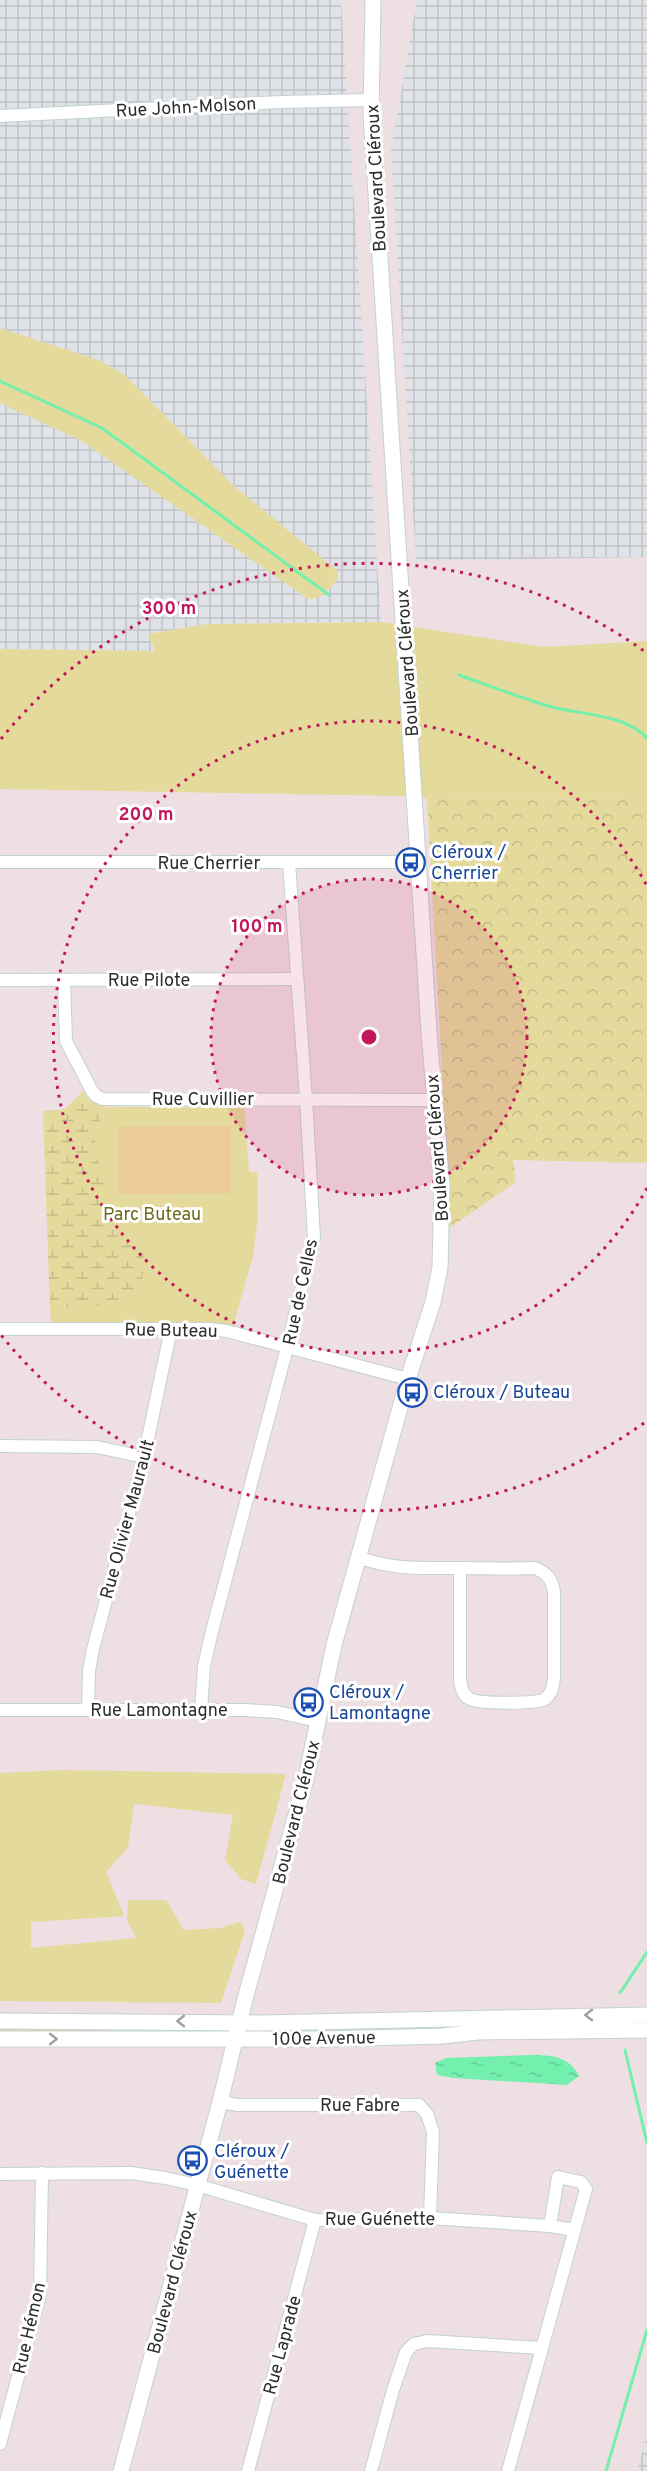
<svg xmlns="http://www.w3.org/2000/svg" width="647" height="2471" font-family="Overpass,sans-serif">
  <defs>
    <pattern id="industrial-grid" width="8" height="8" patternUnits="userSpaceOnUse" patternTransform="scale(1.5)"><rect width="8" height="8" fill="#dfe3e7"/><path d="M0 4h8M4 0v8" fill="none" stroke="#c0c3c6"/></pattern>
    <pattern id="forest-crowns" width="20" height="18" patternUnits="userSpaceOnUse" patternTransform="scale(1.5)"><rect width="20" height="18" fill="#e4da9c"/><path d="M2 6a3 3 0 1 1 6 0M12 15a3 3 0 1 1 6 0" fill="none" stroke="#c4bb87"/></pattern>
    <pattern id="wetland-marsh" width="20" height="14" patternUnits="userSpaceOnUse" patternTransform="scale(1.5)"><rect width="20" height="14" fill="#e4da9c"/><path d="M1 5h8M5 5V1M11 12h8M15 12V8" fill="none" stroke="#c4bb87"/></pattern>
    <pattern id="water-ripples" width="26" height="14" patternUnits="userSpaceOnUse" patternTransform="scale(1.5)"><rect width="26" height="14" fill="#73efae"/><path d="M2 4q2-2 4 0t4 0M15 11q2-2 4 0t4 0" fill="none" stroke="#64cd96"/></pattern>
  </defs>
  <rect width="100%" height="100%" fill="#eedfe2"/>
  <g fill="url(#industrial-grid)">
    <path d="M 0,0 L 341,0 L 381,622 L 207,624 L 148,634 L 155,651 L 0,649 Z"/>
    <path d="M 417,0 L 647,0 L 647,557 L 416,561 L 391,150 Z"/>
    <path d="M 647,2434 L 647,2471 L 637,2471 Z"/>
  </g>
  <g fill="#e4da9c">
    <path d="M 0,328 L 101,361 L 126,376 L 235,487 L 338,571 L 337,581 L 319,598 L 308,599 L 82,441 L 0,403 Z"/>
    <path d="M 381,622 L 544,647 L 647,641 L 647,800 L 427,799 L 402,796 L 0,789 L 0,649 L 155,651 L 148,634 L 207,624 Z"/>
    <path d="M 83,1091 L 90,1101 L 107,1107 L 244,1107 L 249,1172 L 257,1172 L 258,1217 L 253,1256 L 233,1326 L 51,1322 L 43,1111 C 65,1114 68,1106 83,1091 Z"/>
    <path d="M 64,1770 L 286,1774 L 256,1884 L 241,1879 L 225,1860 L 233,1815 L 134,1804 L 128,1847 L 106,1872 L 124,1916 L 31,1922 L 31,1948 L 136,1938 L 127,1920 L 128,1900 L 166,1900 L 184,1930 L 220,1928 L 240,1922 L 245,1931 L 221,2003 L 0,2001 L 0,1773 Z"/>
    <path d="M 0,2026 L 148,2028 L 101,2033 L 0,2033 Z"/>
  </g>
  <path fill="url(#forest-crowns)" d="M 427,799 L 647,800 L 647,1163 L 513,1160 L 516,1182 L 448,1229 L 449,1197 Z"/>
  <path fill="url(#wetland-marsh)" d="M 85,1096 L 90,1104 L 103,1107 L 92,1153 L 104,1169 L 104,1214 L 124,1241 L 144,1254 C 144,1272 143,1289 131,1304 L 50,1308 L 43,1111 L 64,1110 Z"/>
  <path fill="#ebcc98" d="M 231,1126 L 231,1193 L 118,1194 L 118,1127 Z"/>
  <path fill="url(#water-ripples)" d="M 530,2055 C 551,2055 569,2056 579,2076 L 567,2085 L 454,2078 L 437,2075 L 435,2063 L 446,2058 Z"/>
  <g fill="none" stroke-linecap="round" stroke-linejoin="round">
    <g stroke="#73efae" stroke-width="3">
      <path d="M 0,381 L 102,428 L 329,595"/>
      <path d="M 459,675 C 490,686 521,698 552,707 C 582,715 625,714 647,738"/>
      <path d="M 620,1993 L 647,1952"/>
      <path d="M 625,2050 L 647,2143"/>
      <path d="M 606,2471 L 647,2330"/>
    </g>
    <defs>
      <g id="minor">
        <path d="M 0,116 L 281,102 L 371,100"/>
        <path d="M 0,862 L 418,862"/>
        <path d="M 0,980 L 297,979"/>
        <path d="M 64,980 L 66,1041 L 92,1091 L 96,1096 L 103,1099 L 434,1100"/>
        <path d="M 0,1329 L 210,1329 L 227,1331 L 408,1379"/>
        <path d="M 0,1446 L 97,1447 L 144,1457"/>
        <path d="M 358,1557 C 392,1570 424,1568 460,1568 C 485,1568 510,1569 535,1568 C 547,1573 552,1579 554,1592 L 554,1678 C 553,1686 552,1694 545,1699 C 536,1704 480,1704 470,1699 C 462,1695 461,1687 460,1679 L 460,1568"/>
        <path d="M 0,1710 L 245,1710 L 277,1712 L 318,1721"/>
        <path d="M 88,1710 L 89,1671 L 93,1649 L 144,1457 L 171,1329"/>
        <path d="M 201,1710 L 204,1666 L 212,1631 L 287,1348 L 314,1237 L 306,1099 L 289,863"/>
        <path d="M 220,2102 L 238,2105 L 419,2105 L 427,2114 L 433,2132 L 430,2218"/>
        <path d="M 0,2174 L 131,2173 L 165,2178 L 197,2185 L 315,2220 L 430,2218 L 550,2226 L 574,2230"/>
        <path d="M 0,2444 L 40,2295 L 42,2173"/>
        <path d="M 248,2471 L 315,2220"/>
        <path d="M 371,2471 L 393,2390 L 406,2352 L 414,2344 L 427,2341 L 542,2348"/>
        <path d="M 508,2471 L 586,2189 L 581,2182 L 558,2177 L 550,2226"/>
      </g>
      <g id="tertiary">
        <path d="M 0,2021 L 261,2023 L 647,2015"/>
        <path d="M 0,2039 L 325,2039 L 442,2036 L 478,2032 L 647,2030"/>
        <path d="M 121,2471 L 220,2102 L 245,1999 L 306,1778 L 334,1645 L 408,1379 L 433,1302 L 440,1268 L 442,1184 L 429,1033 L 371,115 L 373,0"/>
      </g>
    </defs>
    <use href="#minor" stroke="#c3d2d2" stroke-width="14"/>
    <use href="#tertiary" stroke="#c3d2d2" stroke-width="17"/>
    <use href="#minor" stroke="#fff" stroke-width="12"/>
    <use href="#tertiary" stroke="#fff" stroke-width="15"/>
  </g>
  <defs><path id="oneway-chevron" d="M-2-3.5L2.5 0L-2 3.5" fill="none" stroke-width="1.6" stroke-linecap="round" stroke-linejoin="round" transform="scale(1.5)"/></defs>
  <g stroke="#a0a0a0">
    <use href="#oneway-chevron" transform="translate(589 2015) rotate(180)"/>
    <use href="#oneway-chevron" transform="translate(181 2021) rotate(-180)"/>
    <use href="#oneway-chevron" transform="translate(53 2039)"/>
  </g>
  <circle cx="369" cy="1037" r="158" fill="#c2185b" fill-opacity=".12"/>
  <g fill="none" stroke="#c2185b" stroke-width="3" stroke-dasharray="3 6">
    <circle cx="369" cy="1037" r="158"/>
    <path d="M647 1188A316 316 0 1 1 647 886"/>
    <path d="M644 1423A474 474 0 0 1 1 1335M1 739A474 474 0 0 1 644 651"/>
  </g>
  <defs>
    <symbol id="bus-ring" viewBox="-11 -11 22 22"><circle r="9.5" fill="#fff" stroke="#1a4fb4" stroke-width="1.5"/><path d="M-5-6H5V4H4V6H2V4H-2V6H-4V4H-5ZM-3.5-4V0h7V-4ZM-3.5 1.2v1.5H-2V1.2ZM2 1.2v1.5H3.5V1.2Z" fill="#1a4fb4"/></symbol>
  </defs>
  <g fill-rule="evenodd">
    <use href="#bus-ring" x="394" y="846" width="33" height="33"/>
    <use href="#bus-ring" x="396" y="1376" width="33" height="33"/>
    <use href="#bus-ring" x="292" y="1686" width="33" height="33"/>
    <use href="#bus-ring" x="176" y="2144" width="33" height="33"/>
  </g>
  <g text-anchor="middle" stroke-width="6" stroke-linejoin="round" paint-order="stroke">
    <g font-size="18" fill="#2c2c2c" stroke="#fff">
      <text transform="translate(186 107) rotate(-3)" y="6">Rue John-Molson</text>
      <text transform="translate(376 178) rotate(-93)" y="6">Boulevard Cléroux</text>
      <text transform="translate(407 663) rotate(-94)" y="6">Boulevard Cléroux</text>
      <text x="209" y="869">Rue Cherrier</text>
      <text x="149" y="986">Rue Pilote</text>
      <text x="203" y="1105">Rue Cuvillier</text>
      <text transform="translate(437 1148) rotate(-94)" y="6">Boulevard Cléroux</text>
      <text transform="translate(300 1292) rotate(-78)" y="6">Rue de Celles</text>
      <text transform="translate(171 1330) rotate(1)" y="6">Rue Buteau</text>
      <text transform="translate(127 1519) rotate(-75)" y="6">Rue Olivier Maurault</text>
      <text x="159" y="1716">Rue Lamontagne</text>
      <text transform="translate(296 1812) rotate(-76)" y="6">Boulevard Cléroux</text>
      <text transform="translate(324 2038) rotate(-1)" y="6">100e Avenue</text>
      <text x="360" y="2111">Rue Fabre</text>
      <text x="380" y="2225">Rue Guénette</text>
      <text transform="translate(172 2282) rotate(-75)" y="6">Boulevard Cléroux</text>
      <text transform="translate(29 2328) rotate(-77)" y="6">Rue Hémon</text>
      <text transform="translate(282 2345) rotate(-75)" y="6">Rue Laprade</text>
    </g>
    <g font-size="18" fill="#164399" stroke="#fff" text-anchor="start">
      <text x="431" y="858">Cléroux /<tspan x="431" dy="21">Cherrier</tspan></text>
      <text x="433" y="1398">Cléroux / Buteau</text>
      <text x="329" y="1698">Cléroux /<tspan x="329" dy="21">Lamontagne</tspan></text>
      <text x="214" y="2157">Cléroux /<tspan x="214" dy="21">Guénette</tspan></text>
    </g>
    <g font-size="18" fill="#6b6b1b" stroke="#fff">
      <text x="152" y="1220">Parc Buteau</text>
    </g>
  </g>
  <circle cx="369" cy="1037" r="9" fill="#c2185b" stroke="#fff" stroke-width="3"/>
  <g font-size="18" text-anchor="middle" font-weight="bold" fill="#c2185b" stroke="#fff" stroke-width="6" stroke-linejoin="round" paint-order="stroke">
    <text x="169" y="614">300 m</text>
    <text x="146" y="820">200 m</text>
    <text x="257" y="932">100 m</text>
  </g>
</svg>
